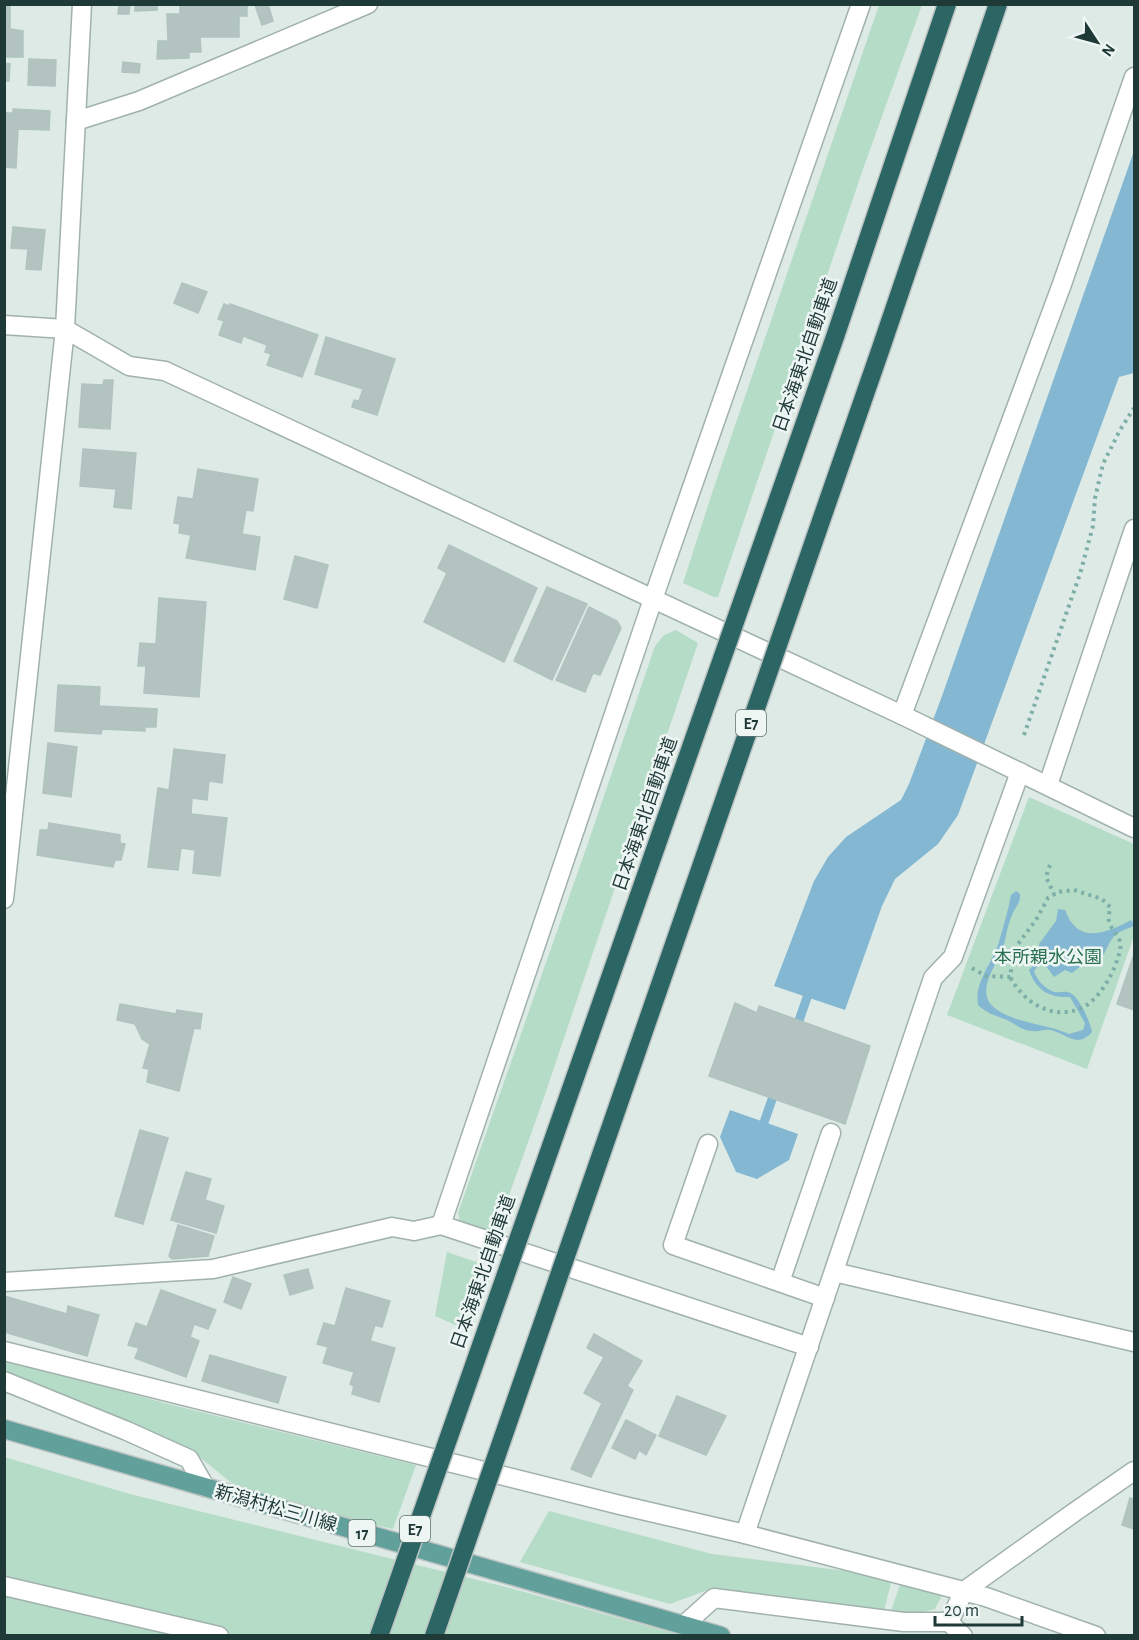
<svg xmlns="http://www.w3.org/2000/svg" width="1139" height="1640" font-family="'Alegreya Sans','Noto Sans JP',sans-serif">
  <rect width="100%" height="100%" fill="#deeae6"/>
  <g fill="#b5dcc6">
    <path d="M 879,5 L 922,5 L 862,172 L 718,597 L 714,597 L 683,583 L 713,490 Z"/>
    <path d="M 676,630 L 698,643 L 542,1103 L 494,1237 L 461,1227 L 458,1213 L 588,843 L 655,646 L 664,635 Z"/>
    <path d="M 1029,797 L 1134,844 L 1134,936 L 1087,1069 L 947,1015 Z"/>
    <path d="M 447,1252 L 485,1265 L 460,1327 L 435,1316 Z"/>
    <path d="M 4,1361 L 47,1370 L 164,1403 L 416,1465 L 393,1529 L 245,1494 L 196,1454 L 5,1376 Z"/>
    <path d="M 4,1457 L 130,1494 L 506,1587 L 680,1635 L 5,1635 Z"/>
    <path d="M 549,1511 L 712,1554 L 854,1572 L 892,1579 L 883,1615 L 718,1591 L 713,1588 L 670,1604 L 520,1562 Z"/>
    <path d="M 901,1582 L 942,1595 L 935,1609 L 912,1615 L 889,1616 Z"/>
  </g>
  <g fill="#84b7d1">
    <path d="M 1134,151 L 1134,373 L 1119,377 L 958,815 L 938,844 L 895,879 L 882,906 L 845,1010 L 774,986 L 814,881 L 828,857 L 846,837 L 901,800 L 909,784 L 942,696 Z"/>
    <path d="M 1016,891 L 1020,894 C 1021,903 1015,907 1012,915 C 1007,926 1006,940 1002,951 C 993,970 973,996 999,1011 C 1020,1024 1047,1024 1069,1034 L 1083,1030 L 1085,1023 L 1070,997 C 1049,998 1036,990 1029,970 C 1037,961 1041,957 1039,944 L 1056,921 L 1058,909 L 1065,910 C 1067,914 1069,920 1072,923 C 1087,943 1114,929 1131,920 L 1134,924 L 1134,926 C 1113,934 1114,934 1104,954 L 1086,962 L 1072,973 L 1065,970 L 1054,977 L 1046,966 L 1039,965 L 1034,971 C 1036,979 1045,989 1054,992 C 1060,993 1066,990 1072,994 C 1080,999 1091,1024 1092,1032 C 1077,1049 1067,1034 1051,1030 C 1044,1029 1039,1032 1032,1031 C 1023,1031 1015,1024 1007,1020 C 993,1014 991,1016 978,1005 C 974,983 991,965 998,945 C 1003,928 1008,911 1011,895 Z"/>
    <path d="M 730,1110 L 798,1134 L 789,1160 L 757,1179 L 736,1172 L 720,1137 Z"/>
  </g>
  <g fill="none" stroke-linecap="round" stroke-linejoin="round">
    <g stroke="#84b7d1" stroke-width="9">
      <path d="M 795,1032 L 811,986"/>
      <path d="M 761,1131 L 776,1088"/>
    </g>
  </g>
  <g fill="#b3c4c0" stroke="#b0c3bf" stroke-width="1.5">
    <path d="M 4,4 L 10,4 L 10,29 L 23,31 L 23,57 L 4,57 Z"/>
    <path d="M 119,4 L 130,4 L 129,14 L 118,14 Z"/>
    <path d="M 135,4 L 157,4 L 157,10 L 135,11 Z"/>
    <path d="M 180,4 L 247,4 L 247,16 L 239,16 L 239,37 L 200,37 L 201,52 L 189,52 L 189,58 L 157,59 L 158,41 L 168,41 L 167,14 L 180,14 Z"/>
    <path d="M 268,4 L 273,21 L 262,25 L 255,5 Z"/>
    <path d="M 29,59 L 56,60 L 55,86 L 28,85 Z"/>
    <path d="M 123,62 L 140,64 L 139,73 L 122,72 Z"/>
    <path d="M 4,63 L 10,64 L 9,81 L 4,81 Z"/>
    <path d="M 13,109 L 50,111 L 49,130 L 18,129 L 16,168 L 4,167 L 4,113 L 13,113 Z"/>
    <path d="M 13,227 L 45,230 L 41,270 L 26,269 L 28,249 L 11,248 Z"/>
    <path d="M 182,283 L 207,292 L 198,313 L 174,303 Z"/>
    <path d="M 224,304 L 229,306 L 230,304 L 318,335 L 302,377 L 267,365 L 271,354 L 265,352 L 267,345 L 243,336 L 241,343 L 219,335 L 224,321 L 218,319 Z"/>
    <path d="M 326,337 L 395,359 L 377,415 L 352,407 L 354,400 L 359,401 L 363,389 L 315,374 Z"/>
    <path d="M 104,380 L 113,380 L 110,429 L 79,427 L 82,384 L 103,385 Z"/>
    <path d="M 83,449 L 136,453 L 131,509 L 114,507 L 116,489 L 80,486 Z"/>
    <path d="M 198,469 L 258,479 L 253,511 L 246,510 L 242,534 L 260,537 L 255,570 L 186,558 L 191,535 L 179,533 L 180,524 L 174,523 L 178,497 L 193,499 Z"/>
    <path d="M 449,545 L 537,588 L 504,662 L 424,622 L 447,573 L 438,568 Z"/>
    <path d="M 295,556 L 328,565 L 317,608 L 284,599 Z"/>
    <path d="M 547,587 L 587,604 L 552,680 L 514,661 Z"/>
    <path d="M 159,598 L 206,602 L 199,697 L 144,693 L 146,666 L 138,666 L 140,643 L 156,644 Z"/>
    <path d="M 589,607 L 617,621 L 621,628 L 600,675 L 593,673 L 585,692 L 556,680 Z"/>
    <path d="M 58,685 L 100,687 L 99,706 L 157,709 L 156,727 L 145,727 L 145,731 L 102,729 L 101,734 L 55,731 Z"/>
    <path d="M 48,743 L 77,747 L 71,797 L 43,793 Z"/>
    <path d="M 174,749 L 225,755 L 222,783 L 209,781 L 207,800 L 192,798 L 191,814 L 227,818 L 220,876 L 193,873 L 195,850 L 181,848 L 178,870 L 148,867 L 158,788 L 169,790 Z"/>
    <path d="M 49,823 L 120,835 L 120,843 L 125,844 L 121,860 L 115,860 L 113,867 L 37,855 L 40,830 L 48,830 Z"/>
    <path d="M 1134,954 L 1134,1010 L 1117,1004 Z"/>
    <path d="M 735,1003 L 757,1013 L 759,1006 L 870,1046 L 845,1124 L 709,1076 Z"/>
    <path d="M 120,1004 L 176,1014 L 177,1010 L 202,1014 L 200,1029 L 194,1028 L 179,1091 L 147,1082 L 149,1069 L 143,1068 L 150,1044 L 142,1039 L 135,1024 L 117,1020 Z"/>
    <path d="M 140,1130 L 168,1138 L 143,1224 L 115,1216 Z"/>
    <path d="M 186,1172 L 211,1179 L 205,1200 L 224,1206 L 216,1233 L 171,1220 Z"/>
    <path d="M 178,1225 L 214,1236 L 208,1256 L 172,1259 L 169,1256 Z"/>
    <path d="M 308,1269 L 313,1288 L 290,1295 L 284,1275 Z"/>
    <path d="M 233,1277 L 251,1284 L 241,1309 L 224,1302 Z"/>
    <path d="M 346,1288 L 390,1301 L 382,1327 L 375,1325 L 370,1341 L 395,1348 L 379,1402 L 352,1394 L 354,1386 L 350,1384 L 354,1372 L 323,1363 L 328,1347 L 317,1344 L 324,1323 L 335,1326 Z"/>
    <path d="M 161,1290 L 216,1310 L 208,1329 L 194,1324 L 190,1337 L 199,1341 L 186,1377 L 135,1358 L 139,1348 L 128,1345 L 136,1323 L 147,1327 Z"/>
    <path d="M 4,1296 L 67,1314 L 68,1306 L 99,1315 L 87,1356 L 4,1332 Z"/>
    <path d="M 594,1334 L 642,1361 L 627,1386 L 633,1390 L 591,1477 L 571,1469 L 602,1403 L 584,1393 L 604,1357 L 587,1348 Z"/>
    <path d="M 210,1355 L 286,1377 L 278,1403 L 202,1381 Z"/>
    <path d="M 677,1396 L 726,1416 L 706,1455 L 659,1436 Z"/>
    <path d="M 626,1420 L 656,1435 L 646,1455 L 639,1450 L 635,1459 L 612,1448 Z"/>
    <path d="M 1130,1498 L 1134,1499 L 1134,1529 L 1122,1525 Z"/>
  </g>
  <g fill="none" stroke-linecap="round" stroke-linejoin="round">
    <defs>
      <g id="minor">
        <path d="M 76,121 L 139,101 L 368,4"/>
        <path d="M 4,325 L 65,329 L 129,366 L 165,371 L 902,715 L 1134,828"/>
        <path d="M 902,715 L 1062,284 L 1134,77"/>
        <path d="M 1048,785 L 1134,529"/>
        <path d="M 4,899 L 65,329 L 82,4"/>
        <path d="M 708,1144 L 673,1245 L 825,1298"/>
        <path d="M 441,1225 L 653,599 L 861,4"/>
        <path d="M 834,1272 L 1134,1342"/>
        <path d="M 4,1282 L 213,1269 L 392,1227 L 414,1231 L 441,1225 L 809,1347"/>
        <path d="M 780,1282 L 831,1133"/>
        <path d="M 4,1351 L 620,1505 L 745,1534 L 986,1597 L 1096,1636"/>
        <path d="M 4,1381 L 127,1431 L 189,1459 L 205,1487"/>
        <path d="M 745,1534 L 933,978 L 953,957 L 1020,772"/>
        <path d="M 4,1586 L 219,1636"/>
        <path d="M 949,1622 L 964,1591 L 1076,1511 L 1134,1471"/>
        <path d="M 684,1625 L 714,1598 L 904,1622 L 949,1622 L 963,1636"/>
      </g>
      <path id="major" d="M 4,1429 L 721,1636"/>
    </defs>
    <use href="#minor" stroke="#a1b1ae" stroke-width="21"/>
    <use href="#major" stroke="#bcc4c3" stroke-width="21"/>
    <g stroke="#7daea7" stroke-width="4" stroke-dasharray="3 4.5" stroke-linecap="butt">
      <path d="M 1024,735 L 1080,574 L 1093,526 L 1095,498 L 1103,464 L 1120,430 L 1134,408"/>
      <path d="M 1050,865 L 1046,877 L 1054,894"/>
      <path d="M 972,968 L 986,976 L 1010,977 L 1015,948 L 1036,920 L 1048,898 L 1058,892 L 1074,890 L 1102,899 L 1110,907 C 1110,911 1108,917 1109,921 C 1112,933 1123,937 1120,950 C 1116,970 1099,1002 1079,1009 C 1050,1020 1023,1001 1010,977"/>
    </g>
    <use href="#minor" stroke="#fff" stroke-width="18"/>
    <use href="#major" stroke="#61a09b" stroke-width="18"/>
    <defs>
      <g id="highway-bridge">
        <path d="M 379,1636 L 836,334 L 947,4"/>
        <path d="M 434,1636 L 881,348 L 998,4"/>
      </g>
    </defs>
    <use href="#highway-bridge" stroke="#bcc4c3" stroke-width="21" stroke-linecap="butt"/>
    <use href="#highway-bridge" stroke="#2b6664" stroke-width="18"/>
  </g>
  <g text-anchor="middle" stroke-width="5" stroke-linejoin="round" paint-order="stroke">
    <g fill="#eef6f4" stroke="#5d7270" stroke-width="1.5">
      <rect x="736" y="710" width="30" height="26" rx="4.5"/>
      <rect x="400" y="1516" width="30" height="26" rx="4.5"/>
      <rect x="348.5" y="1520" width="27" height="26" rx="4.5"/>
    </g>
    <g font-size="16" font-weight="bold" fill="#1f3937">
      <text x="751" y="729">E7</text>
      <text x="415" y="1535">E7</text>
      <text x="362" y="1539">17</text>
    </g>
    <g font-size="18" fill="#1f3937" stroke="#eef6f4">
      <text transform="translate(805 355) rotate(-71)" y="6">日本海東北自動車道</text>
      <text transform="translate(645 814) rotate(-71)" y="6">日本海東北自動車道</text>
      <text transform="translate(483 1272) rotate(-71)" y="6">日本海東北自動車道</text>
      <text transform="translate(276 1508) rotate(16)" y="6">新潟村松三川線</text>
    </g>
    <g font-size="18" fill="#297051" stroke="#eef6f4">
      <text x="1048" y="963">本所親水公園</text>
    </g>
  </g>
  <rect width="1139" height="1640" fill="none" stroke="#1f3937" stroke-width="12"/>
  <g transform="translate(1097 42) rotate(126)" stroke="#eef6f4" stroke-width="4.5" paint-order="stroke">
  <path d="M0-4.5L10 22L0 15L-10 22Z" fill="#1f3937"/>
  <text y="-9" font-size="16" font-weight="bold" text-anchor="middle" fill="#1f3937">N</text>
  </g>
  <path d="M935 1616v9h87v-9" fill="none" stroke="#1f3937" stroke-width="3"/>
  <text x="944" y="1616" font-size="18" fill="#1f3937" stroke="#eef6f4" stroke-width="4.5" paint-order="stroke">20 m</text>
</svg>
